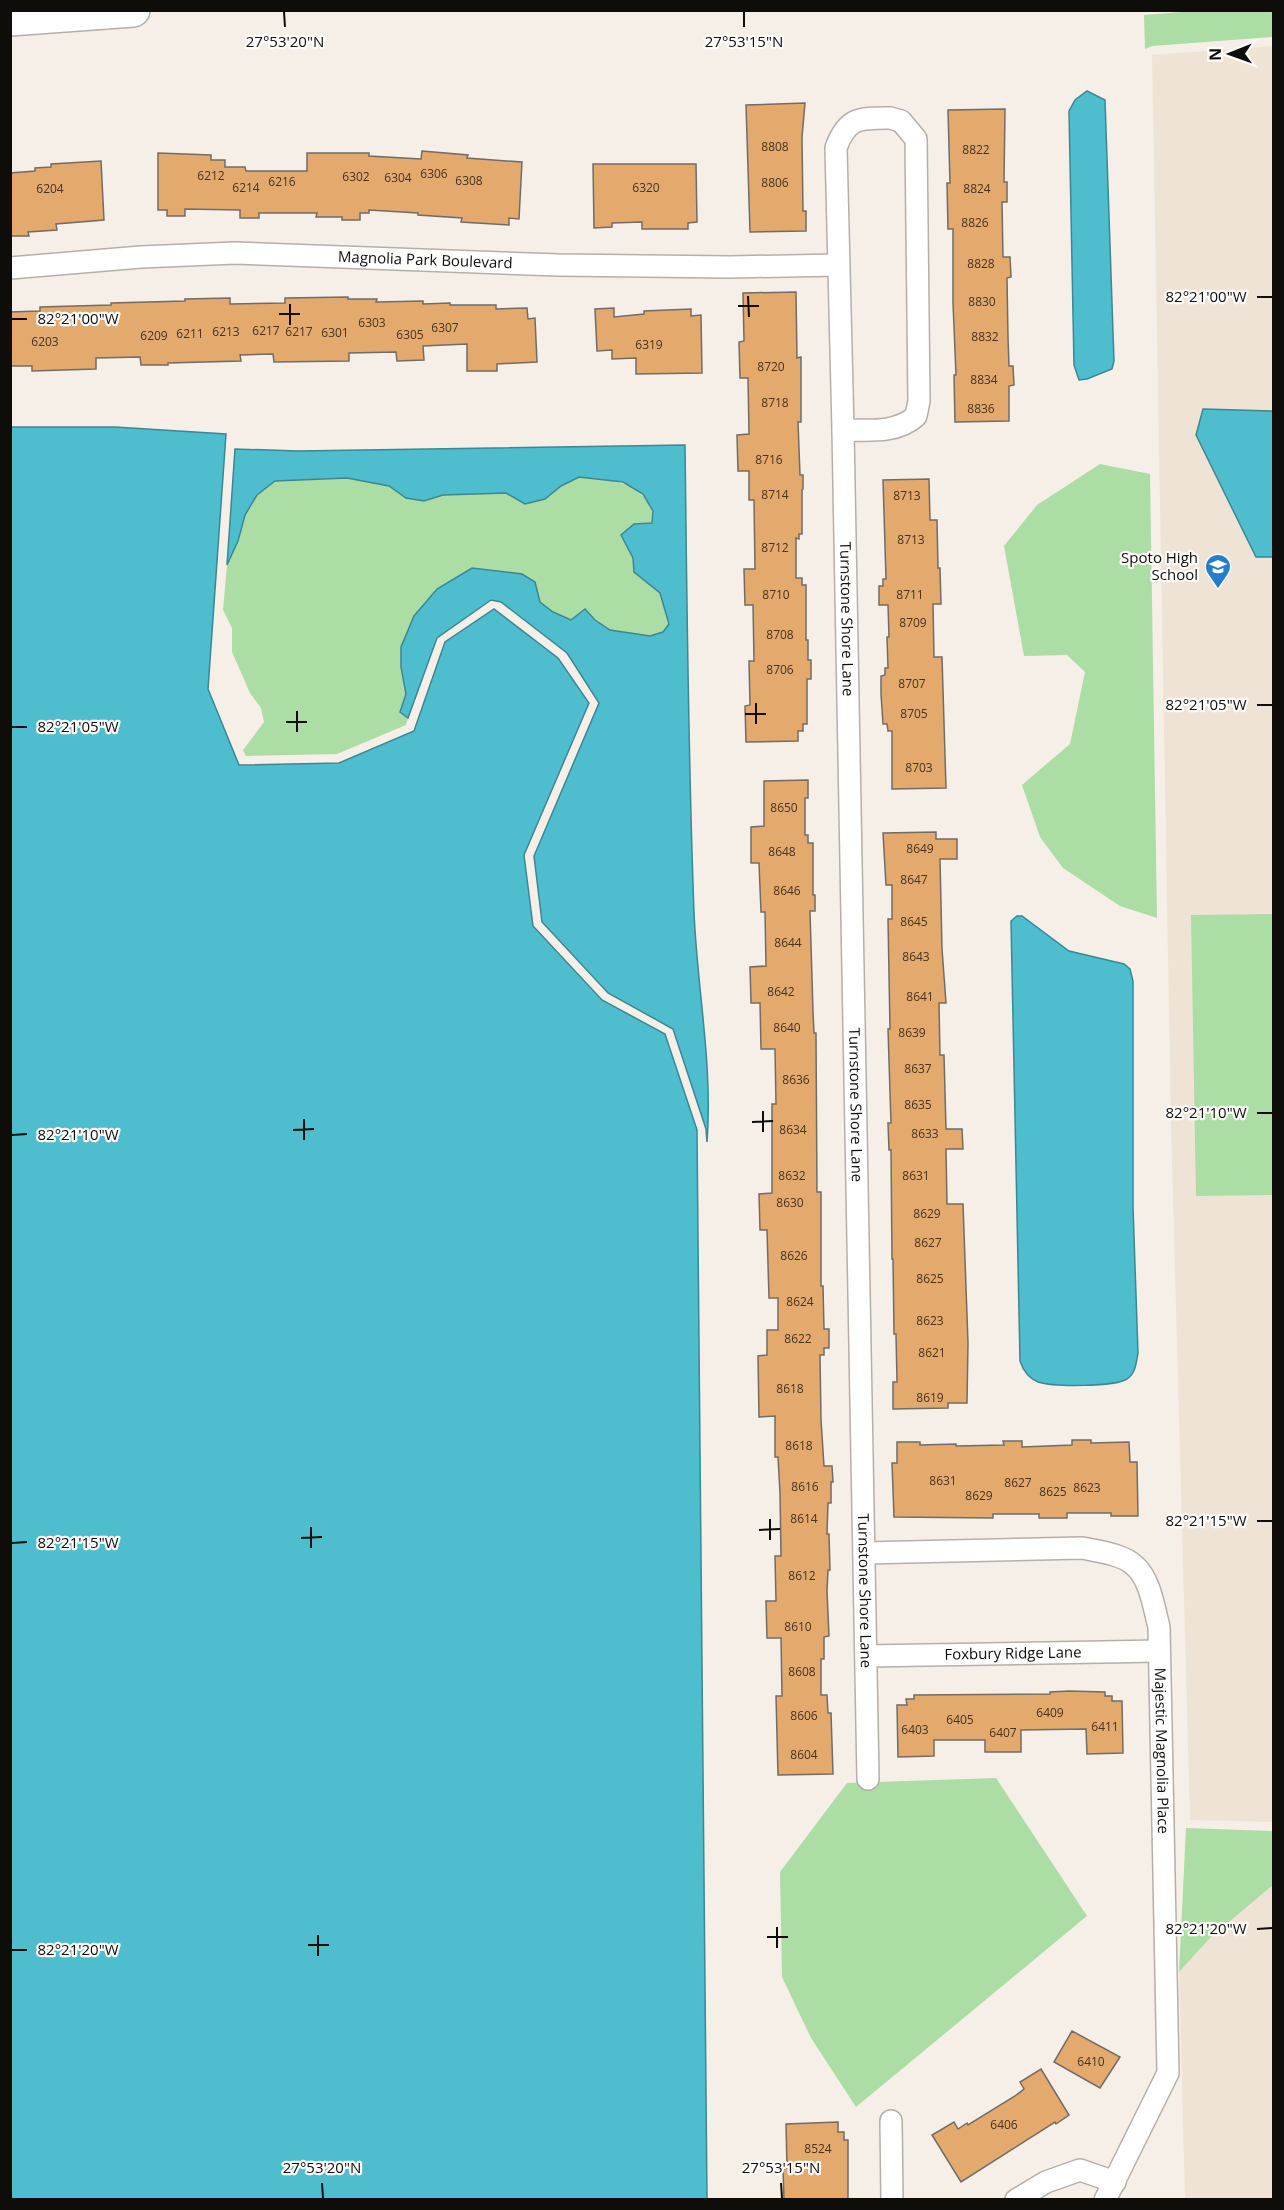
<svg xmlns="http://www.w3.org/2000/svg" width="1284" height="2210" font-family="'Open Sans',sans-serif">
  <rect width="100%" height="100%" fill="#f6efe8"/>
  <g fill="#efe3d6">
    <path d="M 1273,46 L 1273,1822 L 1190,1820 L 1171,1126 L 1152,55 Z"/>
    <path d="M 1273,1885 L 1273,2199 L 1185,2199 L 1179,1972 L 1210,1938 Z"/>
  </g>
  <g fill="#abdda4">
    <path d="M 1195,11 L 1273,11 L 1273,37 L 1152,46 L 1145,49 L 1144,15 Z"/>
    <path d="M 1100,464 L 1150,474 L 1157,918 L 1120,906 L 1063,868 L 1040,837 L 1022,785 L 1070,744 L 1085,672 L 1067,655 L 1024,656 L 1004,546 L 1037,505 Z"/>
    <path d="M 579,477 C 605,480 634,479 649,504 C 653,511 654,518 650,526 C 642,545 633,550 634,572 L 660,593 L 669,624 L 663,632 L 650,636 L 610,630 L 595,620 L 585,609 L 571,620 L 553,612 L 540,602 L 535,582 L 437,589 L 414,616 L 401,647 L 401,667 L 406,694 L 400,712 L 408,718 L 406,725 L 337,754 L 246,756 L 243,750 L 264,722 L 261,708 L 250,693 L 232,652 L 232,628 L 223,610 L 227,565 L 238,541 L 245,515 L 257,495 L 275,481 L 347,478 L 390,486 L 406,498 L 424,501 L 443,495 L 506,493 L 525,504 L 545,499 L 561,486 Z"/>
    <path d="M 1273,914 L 1273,1195 L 1196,1196 L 1191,915 Z"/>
    <path d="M 996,1778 L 1087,1916 L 856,2107 L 811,2038 L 782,1977 L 780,1872 L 847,1783 Z"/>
    <path d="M 1186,1828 L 1273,1831 L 1273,1885 L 1210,1938 L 1179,1972 Z"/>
  </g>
  <g fill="#4ebdce" stroke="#3b8893" stroke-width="1.5">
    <path d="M 1087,91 L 1105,100 L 1114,361 L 1112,369 L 1087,379 L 1079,380 L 1074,365 L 1069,111 L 1075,100 Z"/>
    <path d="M 1203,409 L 1273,411 L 1273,557 L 1256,557 L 1196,435 Z"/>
    <path d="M 11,427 L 115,427 L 226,434 L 208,689 L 239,765 L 339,763 L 414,731 L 445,642 L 494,609 L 558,658 L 589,703 L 524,855 L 533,926 L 602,1000 L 665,1034 L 697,1130 L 707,2199 L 11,2199 Z"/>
    <path d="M 685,445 C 687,601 688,756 694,912 C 697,988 713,1065 707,1142 L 706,1129 L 673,1029 L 608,993 L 542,922 L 534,856 L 599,703 L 567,653 L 501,602 L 491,600 L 437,638 L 408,718 L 400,712 L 406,694 L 401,667 L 401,647 L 414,616 L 437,589 L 472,568 L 522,574 L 535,582 L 540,602 L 553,612 L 571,620 L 585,609 L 595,620 L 610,630 L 650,636 L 663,632 L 669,624 L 660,593 L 634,572 L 633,558 L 621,535 L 634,524 L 652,523 L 653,511 L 643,494 L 623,482 L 579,477 L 561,486 L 545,499 L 525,504 L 506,493 L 443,495 L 424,501 L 406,498 L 389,486 L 347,478 L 275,481 L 257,495 L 245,515 L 238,541 L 227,565 L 235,449 L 298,451 Z"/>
    <path d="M 1017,916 L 1022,916 L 1069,951 L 1124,964 L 1130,969 L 1133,981 L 1133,1207 L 1138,1353 C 1136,1363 1136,1373 1127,1379 C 1114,1387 1054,1387 1038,1382 C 1028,1378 1023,1370 1020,1361 L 1011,921 Z"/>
  </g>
  <g fill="#e3a96d" stroke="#726c66" stroke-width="1.5">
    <path d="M 805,103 L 802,137 L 803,211 L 806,211 L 806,231 L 750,232 L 746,105 Z"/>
    <path d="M 1005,109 L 1004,182 L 1007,182 L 1007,202 L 1002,202 L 1003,257 L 1010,257 L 1011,277 L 1007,278 L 1008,337 L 1009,366 L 1013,366 L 1014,385 L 1009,386 L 1009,421 L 955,422 L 954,375 L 956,375 L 953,303 L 953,229 L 948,229 L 947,183 L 950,183 L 948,110 Z"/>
    <path d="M 422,151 L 468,155 L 467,158 L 522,162 L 519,219 L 509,218 L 509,225 L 461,222 L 462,218 L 418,215 L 418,213 L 369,210 L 369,213 L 360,213 L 360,220 L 342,220 L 342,217 L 316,217 L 317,213 L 259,213 L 259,218 L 240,218 L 240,210 L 185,209 L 185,216 L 167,216 L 167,210 L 158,210 L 158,153 L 211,155 L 211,160 L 225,160 L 225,167 L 245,167 L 246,171 L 307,171 L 307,153 L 369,153 L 369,156 L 421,159 Z"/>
    <path d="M 101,161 L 104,220 L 56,224 L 57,230 L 28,232 L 29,236 L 10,236 L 10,173 L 35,171 L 35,168 L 51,167 L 51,164 Z"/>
    <path d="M 593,164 L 696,164 L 697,222 L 688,223 L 688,229 L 642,229 L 642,222 L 612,223 L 612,227 L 594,228 Z"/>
    <path d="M 796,292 L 797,358 L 801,357 L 801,422 L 798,422 L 800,475 L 803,475 L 803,489 L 802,490 L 802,534 L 799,534 L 799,539 L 796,538 L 796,578 L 802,578 L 802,585 L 806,585 L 806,640 L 808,640 L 808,660 L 811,660 L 811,679 L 807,679 L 807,724 L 803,724 L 803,731 L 798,731 L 798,741 L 746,742 L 745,706 L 750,705 L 749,661 L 754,661 L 753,605 L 745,605 L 744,569 L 755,569 L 754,500 L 749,500 L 749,471 L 738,471 L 737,435 L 749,434 L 748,378 L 740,378 L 739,342 L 744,341 L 743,293 Z"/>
    <path d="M 348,297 L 348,299 L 377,299 L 376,302 L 423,301 L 423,304 L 450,303 L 450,305 L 496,305 L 496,309 L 527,308 L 528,319 L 535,318 L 537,362 L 497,364 L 497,371 L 467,371 L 467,344 L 423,346 L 424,360 L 397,361 L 396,352 L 349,353 L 349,361 L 274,362 L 273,354 L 240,355 L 241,361 L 168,363 L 168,365 L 141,365 L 140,357 L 96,358 L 96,369 L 32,371 L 32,366 L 10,366 L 10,312 L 40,311 L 40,307 L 111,305 L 111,303 L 185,301 L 185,299 L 230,298 L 230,304 L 285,303 L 285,298 Z"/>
    <path d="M 614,308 L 614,317 L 644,314 L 644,311 L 691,309 L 691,316 L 701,315 L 702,373 L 636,374 L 636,358 L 612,359 L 612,350 L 597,351 L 595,309 Z"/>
    <path d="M 929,479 L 930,520 L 937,520 L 938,568 L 940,568 L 941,604 L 933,604 L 934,657 L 942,657 L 946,788 L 892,789 L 892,731 L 888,731 L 887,724 L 883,724 L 881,694 L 881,676 L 885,675 L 885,668 L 888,668 L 887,637 L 889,637 L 888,605 L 879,605 L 879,586 L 883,586 L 883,579 L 886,579 L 883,480 Z"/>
    <path d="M 808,780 L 808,798 L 805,798 L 805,835 L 808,835 L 808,843 L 813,843 L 813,895 L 815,895 L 815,911 L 810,911 L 813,1012 L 814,1033 L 816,1033 L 817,1192 L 821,1192 L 821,1286 L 823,1286 L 824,1329 L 829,1329 L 829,1348 L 824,1348 L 824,1355 L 820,1355 L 821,1420 L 824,1466 L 832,1466 L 833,1482 L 831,1482 L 831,1503 L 828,1503 L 827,1534 L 829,1534 L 830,1570 L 828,1570 L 827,1591 L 829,1636 L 824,1637 L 824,1659 L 821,1659 L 821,1695 L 827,1695 L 828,1713 L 831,1713 L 833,1774 L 778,1775 L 776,1696 L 782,1696 L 781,1638 L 767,1638 L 766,1601 L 776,1601 L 775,1556 L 781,1556 L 780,1493 L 778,1457 L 775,1457 L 775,1416 L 759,1417 L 758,1356 L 767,1355 L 767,1330 L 778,1330 L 778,1298 L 769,1298 L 767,1230 L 760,1230 L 759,1194 L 772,1193 L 772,1104 L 776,1104 L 775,1049 L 761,1049 L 760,1003 L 751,1003 L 750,967 L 766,966 L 765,912 L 761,912 L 759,863 L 751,863 L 751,827 L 764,826 L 764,781 Z"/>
    <path d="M 936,832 L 936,839 L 957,839 L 957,859 L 940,859 L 942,949 L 946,1003 L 939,1003 L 940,1055 L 944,1055 L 946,1129 L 962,1129 L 963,1149 L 946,1149 L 947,1204 L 963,1204 L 968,1343 L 967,1403 L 948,1403 L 948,1408 L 893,1409 L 893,1382 L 897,1382 L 896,1334 L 894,1334 L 893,1259 L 892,1259 L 891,1150 L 889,1150 L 888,1123 L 891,1123 L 888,1029 L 890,1029 L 888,919 L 892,919 L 892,885 L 886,885 L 883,833 Z"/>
    <path d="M 1072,1440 L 1091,1440 L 1091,1443 L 1129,1442 L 1130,1462 L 1137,1462 L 1138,1516 L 1111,1516 L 1111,1513 L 1067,1513 L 1067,1518 L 1039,1518 L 1039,1514 L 993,1514 L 993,1518 L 894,1517 L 892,1463 L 897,1463 L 897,1442 L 920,1442 L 920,1445 L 956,1444 L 956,1446 L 1004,1445 L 1003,1441 L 1022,1441 L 1022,1447 L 1072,1445 Z"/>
    <path d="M 1069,1691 L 1105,1692 L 1105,1696 L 1112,1696 L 1112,1701 L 1122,1701 L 1123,1753 L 1087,1754 L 1086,1729 L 1021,1730 L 1021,1752 L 985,1752 L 985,1740 L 934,1740 L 934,1756 L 898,1757 L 897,1705 L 907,1705 L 906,1699 L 914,1699 L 914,1695 L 1050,1694 L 1050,1692 Z"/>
    <path d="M 1072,2031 L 1120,2057 L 1100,2088 L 1054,2062 Z"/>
    <path d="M 1041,2069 L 1069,2115 L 1056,2124 L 1055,2122 L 961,2182 L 932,2135 L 954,2122 L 958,2129 L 967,2123 L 968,2125 L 1015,2096 L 1024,2089 L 1020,2082 Z"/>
    <path d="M 838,2122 L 838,2132 L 844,2132 L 844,2140 L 848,2140 L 848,2199 L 784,2199 L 783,2169 L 787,2168 L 786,2124 Z"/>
  </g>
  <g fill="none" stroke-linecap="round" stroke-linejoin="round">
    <defs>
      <g id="street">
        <path d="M 890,118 L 901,121 L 916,139 L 919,401 L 916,416 C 896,434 868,430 843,430 L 836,148 C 847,117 860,118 890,118 Z"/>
        <path id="s1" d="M 10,268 L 141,257 L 235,253 L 558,265 L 730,267 L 838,265"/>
        <path id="s2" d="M 843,430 L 868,1779"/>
        <path id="s3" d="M 864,1553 L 1082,1548 C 1097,1551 1123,1554 1135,1566 C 1150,1579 1154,1608 1159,1627 L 1168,2073 L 1105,2200"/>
        <path id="s4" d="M 866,1656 L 1159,1651"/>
        <path d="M 891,2121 L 892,2200"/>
        <path d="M 1016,2200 L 1046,2182 L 1080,2170 L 1115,2182"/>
      </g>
      <path id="highway" d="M 10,19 L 133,10"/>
    </defs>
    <use href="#street" stroke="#b6afa9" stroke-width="24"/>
    <use href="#highway" stroke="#b6afa9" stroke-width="36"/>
    <use href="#street" stroke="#fff" stroke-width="21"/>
    <use href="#highway" stroke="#fff" stroke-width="33"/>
  </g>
  <path fill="none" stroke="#0f0d0a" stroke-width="2" d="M 284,12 L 285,27M 744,12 L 744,27M 748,296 L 749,317M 1257,297 L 1272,297M 290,304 L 290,325M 738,306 L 759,306M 279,314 L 300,314M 12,319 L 27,319M 756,703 L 756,724M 1257,705 L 1272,705M 297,711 L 297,732M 745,714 L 766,714M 286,722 L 307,722M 12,727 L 27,727M 763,1111 L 763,1132M 1257,1113 L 1272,1113M 304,1119 L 304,1140M 752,1122 L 773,1121M 293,1130 L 314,1129M 12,1135 L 27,1134M 770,1519 L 770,1540M 1257,1521 L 1272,1521M 311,1527 L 311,1548M 759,1530 L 780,1529M 301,1538 L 322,1537M 12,1543 L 27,1542M 777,1927 L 777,1948M 1257,1929 L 1272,1928M 318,1935 L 318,1956M 767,1937 L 788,1937M 308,1945 L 329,1945M 12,1950 L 27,1950M 322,2183 L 323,2198M 781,2183 L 782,2198"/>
  <defs>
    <symbol id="school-pin" viewBox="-11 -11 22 30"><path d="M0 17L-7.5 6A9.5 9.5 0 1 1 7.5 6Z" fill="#267dcb" stroke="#fefdfc"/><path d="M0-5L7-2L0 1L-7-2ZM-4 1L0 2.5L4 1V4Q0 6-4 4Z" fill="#fff"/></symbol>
  </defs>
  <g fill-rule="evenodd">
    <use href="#school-pin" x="1203" y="552" width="30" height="40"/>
  </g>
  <g text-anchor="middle" stroke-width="4.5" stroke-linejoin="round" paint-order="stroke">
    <g font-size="12" fill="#443423">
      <text x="775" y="151">8808</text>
      <text x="976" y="154">8822</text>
      <text x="434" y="178">6306</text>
      <text x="211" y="180">6212</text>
      <text x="356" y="181">6302</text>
      <text x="398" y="182">6304</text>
      <text x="469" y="185">6308</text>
      <text x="282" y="186">6216</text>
      <text x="775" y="187">8806</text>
      <text x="246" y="192">6214</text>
      <text x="646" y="192">6320</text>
      <text x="50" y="193">6204</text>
      <text x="977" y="193">8824</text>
      <text x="975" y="227">8826</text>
      <text x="981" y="268">8828</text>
      <text x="982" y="306">8830</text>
      <text x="372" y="327">6303</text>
      <text x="445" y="332">6307</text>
      <text x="266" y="335">6217</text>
      <text x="226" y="336">6213</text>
      <text x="299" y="336">6217</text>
      <text x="335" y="337">6301</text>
      <text x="190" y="338">6211</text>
      <text x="410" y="339">6305</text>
      <text x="154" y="340">6209</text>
      <text x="985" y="341">8832</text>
      <text x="45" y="346">6203</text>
      <text x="649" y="349">6319</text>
      <text x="771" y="371">8720</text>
      <text x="984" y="384">8834</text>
      <text x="775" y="407">8718</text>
      <text x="981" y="413">8836</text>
      <text x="769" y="464">8716</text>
      <text x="775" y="499">8714</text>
      <text x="907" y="500">8713</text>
      <text x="911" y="544">8713</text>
      <text x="775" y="552">8712</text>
      <text x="776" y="599">8710</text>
      <text x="910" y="599">8711</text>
      <text x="913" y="627">8709</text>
      <text x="780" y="639">8708</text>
      <text x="780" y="674">8706</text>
      <text x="912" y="688">8707</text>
      <text x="914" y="718">8705</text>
      <text x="919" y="772">8703</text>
      <text x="784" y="812">8650</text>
      <text x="920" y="853">8649</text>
      <text x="782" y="856">8648</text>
      <text x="914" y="884">8647</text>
      <text x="787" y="895">8646</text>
      <text x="914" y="926">8645</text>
      <text x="788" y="947">8644</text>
      <text x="916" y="961">8643</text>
      <text x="781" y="996">8642</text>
      <text x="920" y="1001">8641</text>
      <text x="787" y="1032">8640</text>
      <text x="912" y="1037">8639</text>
      <text x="918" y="1073">8637</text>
      <text x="796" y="1084">8636</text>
      <text x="918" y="1109">8635</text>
      <text x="793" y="1134">8634</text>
      <text x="925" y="1138">8633</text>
      <text x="792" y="1180">8632</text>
      <text x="916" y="1180">8631</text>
      <text x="790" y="1207">8630</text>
      <text x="927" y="1218">8629</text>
      <text x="928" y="1247">8627</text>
      <text x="794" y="1260">8626</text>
      <text x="930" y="1283">8625</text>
      <text x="800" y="1306">8624</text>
      <text x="930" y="1325">8623</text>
      <text x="798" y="1343">8622</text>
      <text x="932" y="1357">8621</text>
      <text x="790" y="1393">8618</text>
      <text x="930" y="1402">8619</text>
      <text x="799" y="1450">8618</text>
      <text x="943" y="1485">8631</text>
      <text x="1018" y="1487">8627</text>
      <text x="805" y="1491">8616</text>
      <text x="1087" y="1492">8623</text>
      <text x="1053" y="1496">8625</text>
      <text x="979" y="1500">8629</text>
      <text x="804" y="1523">8614</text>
      <text x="802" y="1580">8612</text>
      <text x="798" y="1631">8610</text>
      <text x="802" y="1676">8608</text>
      <text x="1050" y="1717">6409</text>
      <text x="804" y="1720">8606</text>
      <text x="960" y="1724">6405</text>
      <text x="1105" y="1731">6411</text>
      <text x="915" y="1734">6403</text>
      <text x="1003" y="1737">6407</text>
      <text x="804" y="1759">8604</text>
      <text x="1091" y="2066">6410</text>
      <text x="1004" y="2129">6406</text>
      <text x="818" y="2153">8524</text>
    </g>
    <g font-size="15" fill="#0f0d0a" stroke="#fefdfc">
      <text dy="5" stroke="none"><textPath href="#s1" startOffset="416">Magnolia Park Boulevard</textPath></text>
      <text dy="5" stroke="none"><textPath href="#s2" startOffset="189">Turnstone Shore Lane</textPath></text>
      <text dy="5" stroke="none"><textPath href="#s2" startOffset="675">Turnstone Shore Lane</textPath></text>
      <text dy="5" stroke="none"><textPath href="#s2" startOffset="1161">Turnstone Shore Lane</textPath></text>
      <text dy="5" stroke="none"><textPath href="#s4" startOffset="147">Foxbury Ridge Lane</textPath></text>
      <text dy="5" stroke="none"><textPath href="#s3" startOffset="465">Majestic Magnolia Place</textPath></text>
    </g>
    <g font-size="15" fill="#0f0d0a" stroke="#fefdfc" text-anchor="end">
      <text x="1198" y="563">Spoto High<tspan x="1198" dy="17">School</tspan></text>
    </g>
  </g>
  <g font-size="15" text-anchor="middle" fill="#0f0d0a" stroke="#fefdfc" stroke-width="4.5" stroke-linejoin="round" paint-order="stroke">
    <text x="285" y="47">27°53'20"N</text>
    <text x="744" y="47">27°53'15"N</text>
    <text x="1206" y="302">82°21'00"W</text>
    <text x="78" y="324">82°21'00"W</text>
    <text x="1206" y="710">82°21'05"W</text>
    <text x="78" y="732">82°21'05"W</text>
    <text x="1206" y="1118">82°21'10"W</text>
    <text x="78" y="1140">82°21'10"W</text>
    <text x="1206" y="1526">82°21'15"W</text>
    <text x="78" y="1548">82°21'15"W</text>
    <text x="1206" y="1934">82°21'20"W</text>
    <text x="78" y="1955">82°21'20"W</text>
    <text x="322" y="2173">27°53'20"N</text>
    <text x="781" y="2173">27°53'15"N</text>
  </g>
  <rect width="1284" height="2210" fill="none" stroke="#0f0d0a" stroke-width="24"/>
  <g transform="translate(1230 54) rotate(269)" stroke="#fefdfc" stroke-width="4.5" paint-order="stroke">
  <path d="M0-4.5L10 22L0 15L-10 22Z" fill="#0f0d0a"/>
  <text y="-9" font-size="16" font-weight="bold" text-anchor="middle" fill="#0f0d0a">N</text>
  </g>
</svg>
